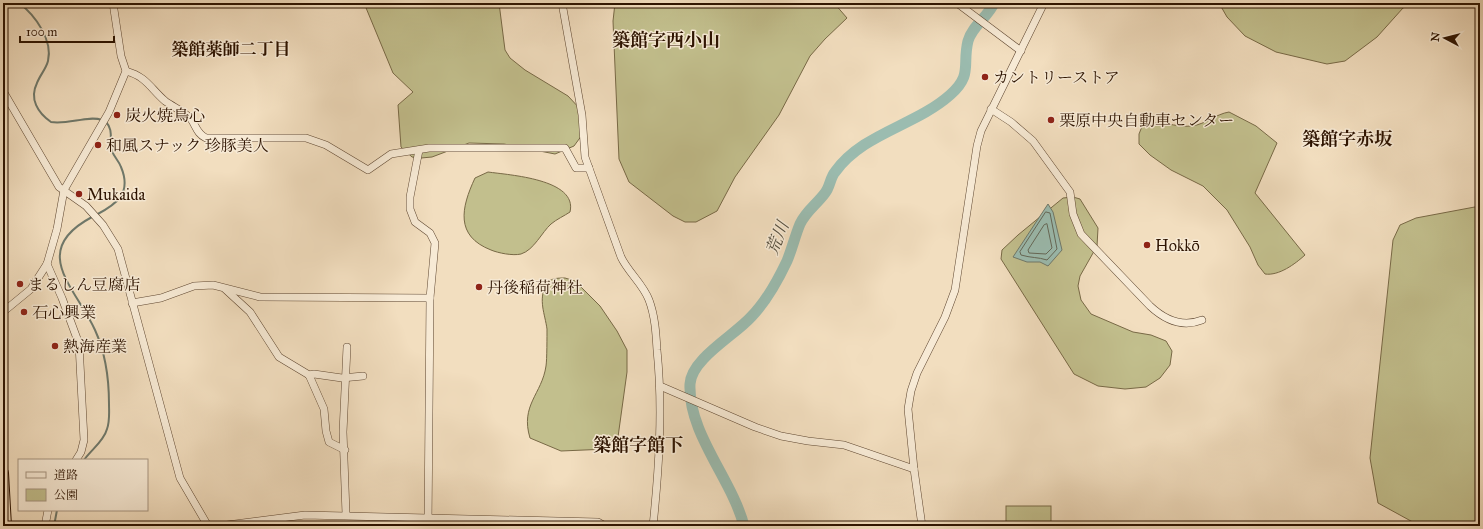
<svg xmlns="http://www.w3.org/2000/svg" width="1483" height="529" font-family="'IM FELL Great Primer','Noto Serif JP',serif">
  <rect width="100%" height="100%" fill="#f2debf"/>
  <filter id="stains"><feTurbulence type="fractalNoise" baseFrequency=".005" numOctaves="4"/><feColorMatrix values="0 0 0 0 .2 0 0 0 0 .09 0 0 0 0 .02 0 0 0 .5 -.17"/></filter>
  <radialGradient id="worn" r=".72"><stop offset=".6" stop-color="#630" stop-opacity="0"/><stop offset="1" stop-color="#630" stop-opacity=".3"/></radialGradient>
  <g fill="#c2bf8d" stroke="#786946">
    <path d="M 364,3 L 499,3 L 505,50 L 510,58 L 525,70 L 568,96 L 582,111 L 582,135 L 574,146 L 555,154 L 504,144 L 469,143 L 432,157 L 421,158 L 412,157 L 401,147 L 398,105 L 413,92 L 393,73 Z"/>
    <path d="M 615,3 L 834,3 L 847,18 L 825,39 L 810,56 L 779,115 L 735,177 L 717,211 L 696,222 L 685,222 L 673,216 L 629,182 L 619,159 L 613,21 Z"/>
    <path d="M 1219,3 L 1412,3 L 1403,8 L 1377,37 L 1345,61 L 1327,64 L 1276,52 L 1245,36 L 1227,17 Z"/>
    <path d="M 1229,112 L 1256,126 L 1277,143 L 1255,193 L 1305,255 C 1295,264 1279,276 1265,274 L 1258,265 L 1250,247 L 1227,210 L 1203,186 L 1171,170 L 1150,155 L 1139,144 L 1139,134 L 1143,124 C 1160,119 1175,128 1192,126 C 1206,124 1216,114 1229,112 Z"/>
    <path d="M 488,172 C 509,175 578,179 570,212 C 564,216 557,219 551,224 C 542,232 534,250 521,254 C 513,256 498,253 491,250 C 455,236 461,208 475,178 Z"/>
    <path d="M 1073,197 L 1080,199 L 1098,228 L 1097,246 L 1080,276 L 1078,286 L 1081,300 L 1091,314 L 1133,332 L 1151,335 L 1166,341 L 1172,351 L 1170,365 L 1160,378 L 1146,387 L 1125,389 L 1098,386 L 1074,374 L 1001,259 L 1002,250 L 1018,235 L 1063,198 Z"/>
    <path d="M 1480,206 L 1480,526 L 1420,526 L 1378,503 L 1370,458 L 1393,240 L 1400,225 L 1416,218 Z"/>
    <path d="M 565,278 L 575,281 L 600,306 L 617,331 L 627,350 L 627,372 L 618,437 L 608,449 L 561,451 L 530,438 C 520,405 542,394 546,366 C 547,360 547,335 547,329 C 545,314 538,300 546,285 C 549,278 558,278 565,278 Z"/>
    <rect x="1006" y="506" width="45" height="20"/>
  </g>
  <path fill="#9bbcb0" stroke="#6f786a" d="M 1048,204 L 1053,212 L 1062,250 L 1048,266 L 1040,262 L 1027,262 L 1013,257 Z"/>
  <g fill="none" stroke-linecap="round" stroke-linejoin="round">
    <g stroke="#646858" stroke-width="1">
      <path d="M 1046,212 L 1050,213 L 1057,249 L 1047,260 C 1038,257 1031,258 1021,255 L 1020,252 Z"/>
      <path d="M 1047,224 L 1052,248 L 1046,254 L 1029,253 L 1028,250 L 1044,225 Z"/>
    </g>
    <g stroke="#6f786a" stroke-width="2">
      <path d="M 19,3 C 35,15 53,40 48,61 C 46,69 40,75 37,83 C 29,99 38,113 51,122 C 68,125 88,115 102,120"/>
      <path d="M 96,215 C 117,204 132,193 121,167 C 119,161 114,157 112,151 C 109,141 114,130 106,122"/>
      <path d="M 84,460 C 91,450 104,441 107,429 C 110,421 109,412 109,404 C 109,378 106,354 95,330 C 76,288 28,251 92,217"/>
      <path d="M 54,526 L 57,510"/>
    </g>
    <path stroke="#9bbcb0" stroke-width="11" d="M 744,526 C 732,479 688,434 690,384 C 691,359 735,335 751,317 C 766,302 778,280 787,261 C 792,249 795,236 800,224 C 806,211 817,204 825,193 C 830,187 830,178 835,172 C 863,133 915,126 950,95 C 973,75 962,65 968,41 C 972,26 988,17 994,3"/>
    <defs>
      <g id="minor">
        <path d="M 562,3 L 582,115 L 585,157 L 621,257 C 628,272 643,284 649,300 C 655,316 656,333 657,350 C 663,409 659,468 653,526"/>
        <path d="M 957,3 L 1021,51"/>
        <path d="M 126,71 C 147,77 150,88 165,101 C 173,107 184,111 191,119 C 196,126 197,134 206,138 L 306,138 L 326,145 L 368,170 L 391,154 L 429,148 L 565,148 L 576,168 L 589,168"/>
        <path d="M 3,91 L 59,187 L 86,206 L 103,225 L 118,249 L 180,478 L 208,526"/>
        <path d="M 991,109 L 1011,122 L 1033,141 L 1070,192 L 1073,214 L 1081,234 L 1150,306 C 1165,320 1182,328 1202,320"/>
        <path d="M 419,150 L 410,197 L 410,209 L 415,222 L 430,233 L 435,243 L 430,298 L 428,526"/>
        <path d="M 47,264 L 62,298 L 79,344 L 84,440 L 81,452 L 76,460"/>
        <path d="M 225,289 L 250,312 L 279,357 L 309,375 L 324,409 L 326,431 L 329,442 L 345,450"/>
        <path d="M 132,303 L 161,298 L 194,286 L 213,285 L 260,297 L 430,298"/>
        <path d="M 3,312 L 31,289 L 47,264 L 57,229 L 64,190 L 109,112 L 126,71 L 121,56 L 113,3"/>
        <path d="M 309,375 L 314,374 L 342,378 L 363,376"/>
        <path d="M 660,386 L 755,427 L 781,436 L 808,441 L 844,445 L 914,469"/>
        <path d="M 346,514 L 343,432 L 347,347"/>
        <path d="M 45,526 L 48,510"/>
        <path d="M 219,526 L 305,515 L 598,522 L 605,526"/>
        <path d="M 922,526 L 914,469 L 908,409 L 911,391 L 917,373 L 945,317 L 955,290 L 977,146 L 981,131 L 1044,3"/>
      </g>
      <path id="highway" d="M 3,473 L 6,526"/>
    </defs>
    <use href="#minor" stroke="#5e4630" stroke-width="8"/>
    <use href="#highway" stroke="#2d1300" stroke-width="12"/>
    <use href="#minor" stroke="#f7ead5" stroke-width="7"/>
    <use href="#highway" stroke="#f2debf" stroke-width="10"/>
  </g>
  <g fill="#8f2418" stroke="#f7ead5" stroke-width="1.5">
    <circle cx="985" cy="77" r="4"/>
    <circle cx="117" cy="115" r="4"/>
    <circle cx="1051" cy="120" r="4"/>
    <circle cx="98" cy="145" r="4"/>
    <circle cx="79" cy="194" r="4"/>
    <circle cx="1147" cy="245" r="4"/>
    <circle cx="20" cy="284" r="4"/>
    <circle cx="479" cy="287" r="4"/>
    <circle cx="24" cy="312" r="4"/>
    <circle cx="55" cy="346" r="4"/>
  </g>
  <g text-anchor="middle" stroke-width="3" stroke-linejoin="round" paint-order="stroke">
    <g font-size="16" fill="#2d1300" stroke="#f7ead5" text-anchor="start">
      <text x="993" y="83">カントリーストア</text>
      <text x="125" y="121">炭火焼鳥心</text>
      <text x="1059" y="126">栗原中央自動車センター</text>
      <text x="106" y="151">和風スナック 珍豚美人</text>
      <text x="87" y="200">Mukaida</text>
      <text x="1155" y="251">Hokkō</text>
      <text x="28" y="290">まるしん豆腐店</text>
      <text x="487" y="293">丹後稲荷神社</text>
      <text x="32" y="318">石心興業</text>
      <text x="63" y="352">熱海産業</text>
    </g>
    <g font-size="17" font-weight="bold" fill="#2d1300" stroke="#f7ead5">
      <text x="231" y="55">築館薬師二丁目</text>
    </g>
    <g font-size="17" font-style="italic" fill="#544e3e" stroke="#f7ead5">
      <text transform="translate(777 238) rotate(-68)" y="6">荒川</text>
    </g>
    <g font-size="18" font-weight="bold" fill="#2d1300" stroke="#f7ead5">
      <text x="666" y="46">築館字西小山</text>
      <text x="1347" y="145">築館字赤坂</text>
      <text x="638" y="451">築館字館下</text>
    </g>
  </g>
  <rect width="1483" height="529" fill="none" stroke="#f2debf" stroke-width="16"/>
  <rect x="4" y="4" width="1475" height="521" fill="none" stroke="#2d1300" stroke-width="2"/>
  <rect x="8" y="8" width="1467" height="513" fill="none" stroke="#2d1300"/>
  <rect x="18" y="459" width="130" height="52" fill="#f7ead5" stroke="#a69480"/>
  <rect x="26" y="472" width="20" height="6" fill="#f7ead5" stroke="#a69480"/>
  <text x="54" y="479" font-size="12" fill="#2d1300">道路</text>
  <rect x="26" y="489" width="20" height="12" fill="#c2bf8d" stroke="#a69480"/>
  <text x="54" y="499" font-size="12" fill="#2d1300">公園</text>
  <g transform="translate(1445 38) rotate(277)" stroke="#f7ead5" stroke-width="3" paint-order="stroke">
  <path d="M0-3L7 15L0 10L-7 15Z" fill="#2d1300"/>
  <text y="-6" font-size="11" font-weight="bold" text-anchor="middle" fill="#2d1300">N</text>
  </g>
  <path d="M20 36v6h94v-6" fill="none" stroke="#2d1300" stroke-width="2"/>
  <text x="26" y="36" font-size="12" fill="#2d1300" stroke="#f7ead5" stroke-width="3" paint-order="stroke">100 m</text>
  <rect width="100%" height="100%" filter="url(#stains)"/>
  <rect width="100%" height="100%" fill="url(#worn)"/>
</svg>
